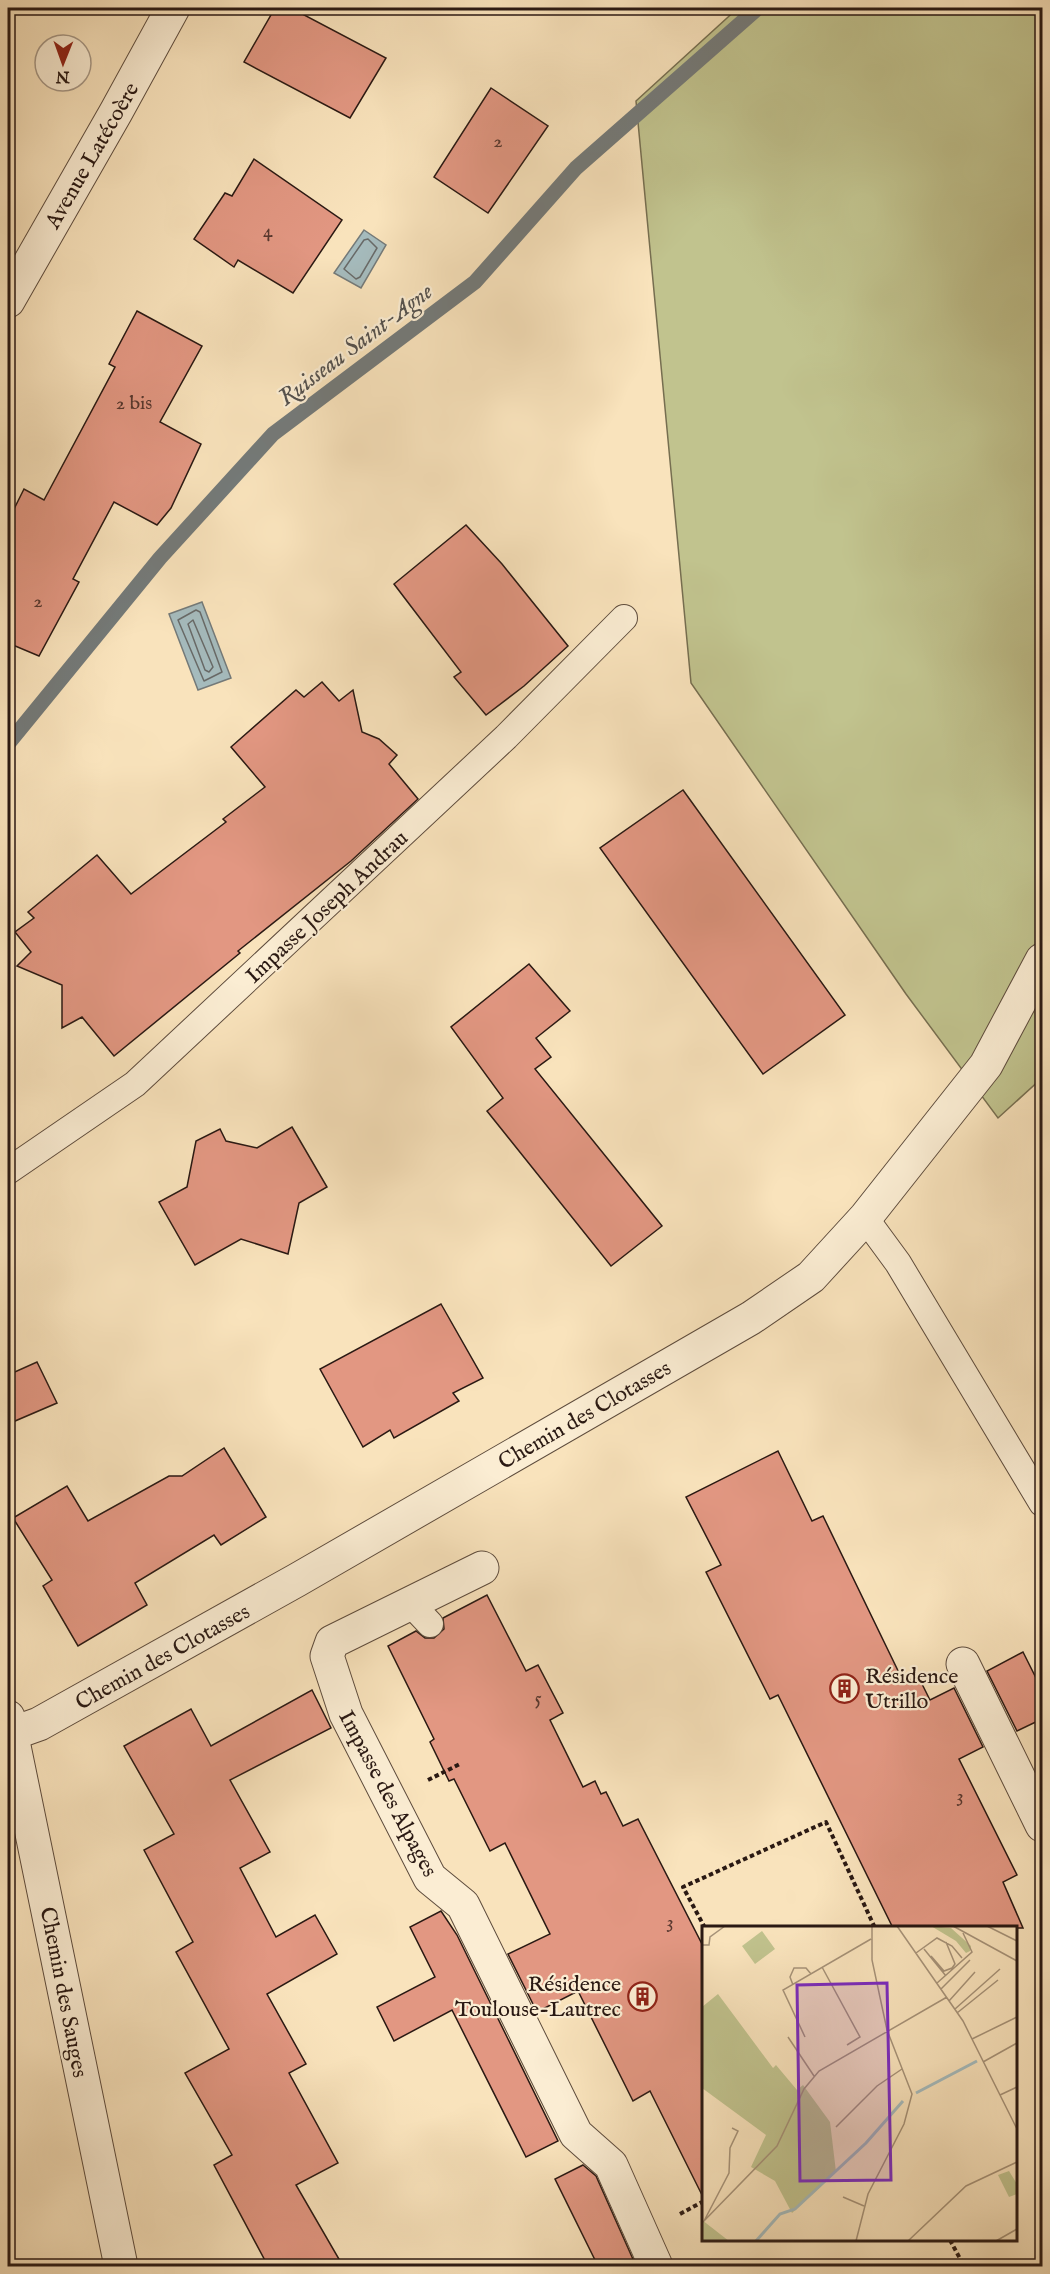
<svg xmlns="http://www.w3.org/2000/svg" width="1050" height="2274" font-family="'IM FELL English',serif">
  <rect width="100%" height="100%" fill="#f9e3bc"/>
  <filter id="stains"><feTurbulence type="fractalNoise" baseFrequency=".00333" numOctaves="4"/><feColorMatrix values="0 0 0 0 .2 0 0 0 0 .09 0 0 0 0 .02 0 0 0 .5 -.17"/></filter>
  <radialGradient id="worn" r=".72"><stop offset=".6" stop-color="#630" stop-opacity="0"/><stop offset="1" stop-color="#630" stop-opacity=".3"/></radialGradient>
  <path fill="#c1c38e" stroke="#766e50" stroke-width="1.5" d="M 738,8 L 1042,8 L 1042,1078 L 998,1118 L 906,994 L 691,683 L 636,101 Z"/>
  <g fill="#a5bbbd" stroke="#747a79" stroke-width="1.5">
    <path d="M 364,230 L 386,245 L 361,288 L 334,273 Z"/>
    <path d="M 202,602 L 231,678 L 198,690 L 169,614 Z"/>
  </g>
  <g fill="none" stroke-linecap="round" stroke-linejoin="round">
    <g stroke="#686a68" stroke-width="1.5">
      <path d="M 368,239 L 377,248 L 360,277 L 356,279 L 344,269 L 364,240 Z"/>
      <path d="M 196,610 L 200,612 L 222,672 L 204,681 L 178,620 Z"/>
      <path d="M 193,620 L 213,667 L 209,672 L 205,670 L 188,624 Z"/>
    </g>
    <path stroke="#747a79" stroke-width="15" d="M 8,744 L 160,558 L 273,434 L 475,282 L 576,168 L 758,8"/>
  </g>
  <g fill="#e29782" stroke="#2a1913" stroke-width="1.5">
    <path d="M 275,8 L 291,8 L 386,58 L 350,118 L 244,62 Z"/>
    <path d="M 491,88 L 548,126 L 488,213 L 434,177 Z"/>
    <path d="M 254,159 L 342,220 L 293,293 L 238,260 L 234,267 L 194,239 L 225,193 L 232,196 Z"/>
    <path d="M 137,311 L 202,346 L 160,422 L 201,444 L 171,508 L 157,525 L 114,502 L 73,579 L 79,582 L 39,656 L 8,643 L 8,521 L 24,489 L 44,500 L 115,367 L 109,364 Z"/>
    <path d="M 466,525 L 502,564 L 568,646 L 524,686 L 486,715 L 454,677 L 461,672 L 394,584 Z"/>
    <path d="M 322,682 L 339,701 L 353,690 L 362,732 L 379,739 L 397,755 L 389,764 L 418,799 L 351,861 L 238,951 L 240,953 L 114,1056 L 82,1017 L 62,1028 L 62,985 L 17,966 L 31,952 L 15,932 L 34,918 L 28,912 L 97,855 L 131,894 L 226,822 L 223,819 L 265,787 L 231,747 L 296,690 L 304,697 Z"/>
    <path d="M 683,790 L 845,1015 L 763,1074 L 600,848 Z"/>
    <path d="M 529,964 L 570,1011 L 536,1038 L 551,1057 L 535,1069 L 662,1226 L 611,1266 L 487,1111 L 503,1098 L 451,1027 Z"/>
    <path d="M 292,1127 L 327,1187 L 299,1203 L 288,1254 L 241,1239 L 195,1265 L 159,1202 L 187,1187 L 196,1141 L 220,1129 L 226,1141 L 257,1148 Z"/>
    <path d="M 441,1304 L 483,1378 L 453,1393 L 459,1401 L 394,1438 L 390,1430 L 363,1447 L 320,1369 Z"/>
    <path d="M 37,1362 L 57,1403 L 8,1424 L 8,1375 Z"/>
    <path d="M 224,1448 L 266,1517 L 221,1545 L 214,1535 L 135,1583 L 147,1605 L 78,1646 L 43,1586 L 52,1580 L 13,1518 L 67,1486 L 88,1521 L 169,1476 L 182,1476 Z"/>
    <path d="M 778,1451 L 812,1521 L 823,1516 L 904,1683 L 918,1676 L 930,1700 L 954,1688 L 983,1747 L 959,1759 L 1017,1875 L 1003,1882 L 1023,1928 L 893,1928 L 778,1695 L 770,1699 L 706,1572 L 721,1565 L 686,1497 Z"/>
    <path d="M 487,1595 L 526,1671 L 538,1665 L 563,1713 L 550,1720 L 583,1787 L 595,1781 L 601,1794 L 606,1792 L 623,1826 L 638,1819 L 704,1948 L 704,2199 L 650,2091 L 633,2101 L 578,1991 L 537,2012 L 508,1954 L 550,1934 L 505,1843 L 490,1851 L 454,1779 L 449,1781 L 430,1742 L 434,1739 L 388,1646 L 416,1631 L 425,1638 L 434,1638 L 444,1629 L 443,1618 Z"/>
    <path d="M 1023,1652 L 1042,1690 L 1042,1719 L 1017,1731 L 987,1671 Z"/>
    <path d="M 312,1690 L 331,1728 L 230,1780 L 270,1852 L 240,1868 L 276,1937 L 315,1915 L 337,1954 L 267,1994 L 306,2064 L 289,2073 L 338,2163 L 296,2185 L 343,2266 L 268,2266 L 214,2165 L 232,2155 L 185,2073 L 229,2049 L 176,1952 L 193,1942 L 144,1850 L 174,1834 L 124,1746 L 191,1709 L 211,1746 Z"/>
    <path d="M 441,1911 L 457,1935 L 558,2141 L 526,2157 L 452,2010 L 394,2041 L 377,2007 L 435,1977 L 410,1927 Z"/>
    <path d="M 583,2165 L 596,2176 L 636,2266 L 598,2266 L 555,2179 Z"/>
  </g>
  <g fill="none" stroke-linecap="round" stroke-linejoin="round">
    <defs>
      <g id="service">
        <path d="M 8,1171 L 135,1084 L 506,737 L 624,618"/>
        <path d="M 865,1218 L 898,1263 L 1042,1503"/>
        <path d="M 410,1603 L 430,1624"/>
      </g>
      <g id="minor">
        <path d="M 8,301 L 116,112 L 173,8"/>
        <path d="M 482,1568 L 332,1642 L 327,1656 L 346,1714 L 430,1878 L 463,1905 L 576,2134 L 611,2165 L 656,2266"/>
        <path d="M 963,1664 L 1042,1825"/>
        <path d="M 8,1717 L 121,2266"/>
        <path d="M 8,1735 L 39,1724 L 297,1580 L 751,1318 L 811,1277 L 865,1218 L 986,1065 L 1042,960"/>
      </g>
    </defs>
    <use href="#service" stroke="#5e4c3d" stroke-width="28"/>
    <use href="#minor" stroke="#5e4c3d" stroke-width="35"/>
    <g stroke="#2a1913" stroke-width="4" stroke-dasharray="4.5 3" stroke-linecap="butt">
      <path d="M 428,1780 L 460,1764"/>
      <path d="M 705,1928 L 683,1887 L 826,1822 L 875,1928"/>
      <path d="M 680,2214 L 704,2201"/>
      <path d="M 950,2240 L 964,2266"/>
    </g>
    <use href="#service" stroke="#fbedd3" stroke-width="26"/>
    <use href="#minor" stroke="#fbedd3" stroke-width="33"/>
  </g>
  <defs>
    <symbol id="building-ring" viewBox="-11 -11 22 22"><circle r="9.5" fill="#fbedd3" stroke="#8f2418" stroke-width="1.5"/><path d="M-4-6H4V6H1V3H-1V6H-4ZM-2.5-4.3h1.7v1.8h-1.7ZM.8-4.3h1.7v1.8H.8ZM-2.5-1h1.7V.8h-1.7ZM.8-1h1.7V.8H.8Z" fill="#8f2418"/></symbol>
  </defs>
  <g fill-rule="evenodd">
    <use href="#building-ring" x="828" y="1672" width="33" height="33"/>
    <use href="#building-ring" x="626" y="1980" width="33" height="33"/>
  </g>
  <g text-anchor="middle" stroke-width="4.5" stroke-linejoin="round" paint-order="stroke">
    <g font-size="20" fill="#58382f">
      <text x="498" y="147">2</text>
      <text x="268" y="237">4</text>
      <text x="134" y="409">2 bis</text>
      <text x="38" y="607">2</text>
      <text x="538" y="1704">5</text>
      <text x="960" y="1802">3</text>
      <text x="670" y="1928">3</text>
    </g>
    <g font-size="22" fill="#2a1913" stroke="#fbedd3">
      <text transform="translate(91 155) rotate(-60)" y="8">Avenue Latécoère</text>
      <text transform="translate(326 906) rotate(-43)" y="8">Impasse Joseph Andrau</text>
      <text transform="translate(584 1414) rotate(-30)" y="8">Chemin des Clotasses</text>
      <text transform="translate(162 1656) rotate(-29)" y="8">Chemin des Clotasses</text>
      <text transform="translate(389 1793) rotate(62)" y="8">Impasse des Alpages</text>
      <text transform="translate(65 1992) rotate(79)" y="8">Chemin des Sauges</text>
    </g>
    <g font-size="22" fill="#2a1913" stroke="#fbedd3" text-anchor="start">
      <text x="865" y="1683">Résidence<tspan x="865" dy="25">Utrillo</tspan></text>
      <text x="621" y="1991" text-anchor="end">Résidence<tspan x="621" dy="25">Toulouse-Lautrec</tspan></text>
    </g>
    <g font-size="24" font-style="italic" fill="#55524e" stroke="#fbedd3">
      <text transform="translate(355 344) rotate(-37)" y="8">Ruisseau Saint-Agne</text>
    </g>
  </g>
  <g transform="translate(702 1926)">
    <rect width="315" height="315" fill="#f9e3bc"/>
    <path d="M 229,0 L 249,2 L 269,20 L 268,25 L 264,27 L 254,15 ZM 60,5 L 73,23 L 53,38 L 40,20 ZM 16,68 L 71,142 L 74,139 L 95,164 L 101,159 L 128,196 L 134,246 L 90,287 L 73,255 L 49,241 L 64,209 L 0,162 L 0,81 ZM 307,245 L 315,258 L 315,268 L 307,271 L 296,249 ZM 0,294 L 27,315 L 0,315 Z" fill="#c1c38e"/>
    <path fill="none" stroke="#a5bbbd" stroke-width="3" d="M 214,167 L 275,135M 54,315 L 78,288 L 93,283 L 164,217 L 201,175"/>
    <path fill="none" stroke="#a69278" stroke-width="1.5" d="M 195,0 L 261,95 L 315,203M 251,0 L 315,35M 285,0 L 315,15M 0,19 L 7,19 L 8,11 L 23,0M 222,23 L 244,50M 214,27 L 235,12 L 250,20 L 260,32M 229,30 L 242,45 L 250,42 L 253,38 L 244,16M 120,41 L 158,111 L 145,119M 235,57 L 270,26 L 261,7M 91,59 L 88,51 L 92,42 L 104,42 L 109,48M 239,63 L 268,34M 247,75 L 273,46M 253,83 L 298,43M 255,87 L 296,54M 86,111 L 112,150M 103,111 L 81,64 L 169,13M 270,113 L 315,91M 281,136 L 315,117M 298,169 L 315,161M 134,201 L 175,160 L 200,143M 141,271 L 162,280M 2,295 L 27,247 L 28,222 L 36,205 L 30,202M 0,297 L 75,220 L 102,163 L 117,145 L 245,71M 154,315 L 166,268 L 202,198 L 210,168 L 185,104 L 170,34 L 170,0M 206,315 L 264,260 L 315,236M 294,315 L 315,303"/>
    <path fill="#7b2cbf" fill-opacity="0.15" stroke="#7b2cbf" stroke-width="3" d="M 185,57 L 189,254 L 98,255 L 95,59 Z"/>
    <rect width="315" height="315" fill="none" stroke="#2a1913" stroke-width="3"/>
  </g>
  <rect width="1050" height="2274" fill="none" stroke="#f9e3bc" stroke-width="30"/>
  <rect x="9" y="9" width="1032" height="2256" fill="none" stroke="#2a1913" stroke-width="3"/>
  <rect x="15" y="15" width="1020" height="2244" fill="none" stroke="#2a1913" stroke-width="1.5"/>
  <g transform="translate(63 63) rotate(181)"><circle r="28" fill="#fbedd3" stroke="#a79886" stroke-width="1.5"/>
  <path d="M0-4.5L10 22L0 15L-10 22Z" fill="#8f2418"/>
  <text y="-9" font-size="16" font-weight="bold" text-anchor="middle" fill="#2a1913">N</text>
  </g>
  <rect width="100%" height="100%" filter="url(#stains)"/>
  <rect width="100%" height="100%" fill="url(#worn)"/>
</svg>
